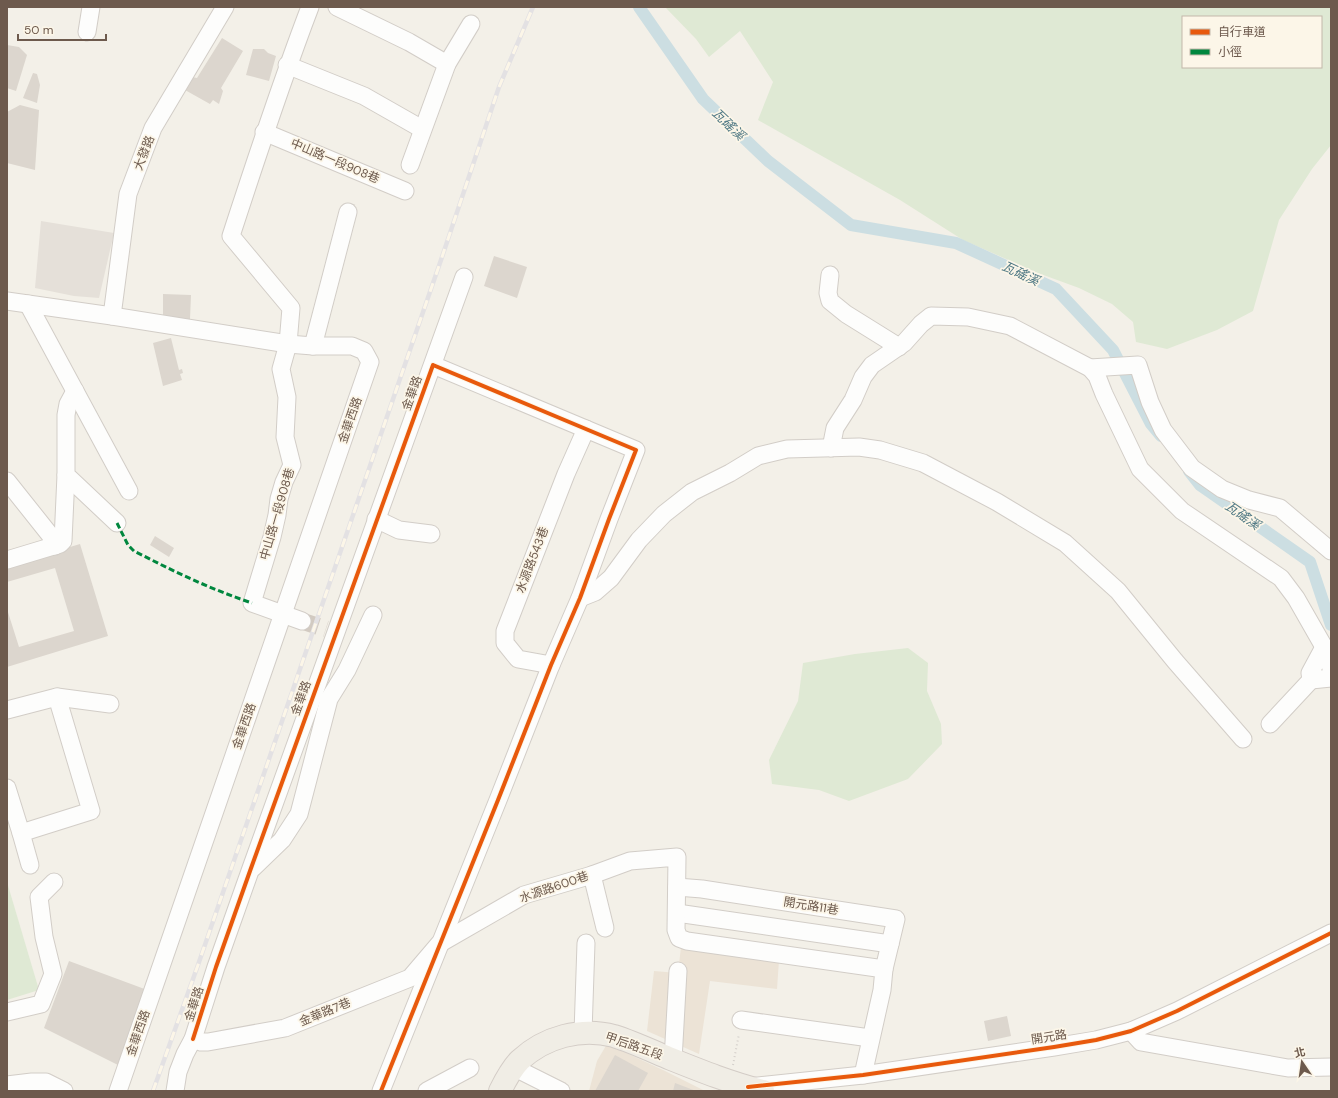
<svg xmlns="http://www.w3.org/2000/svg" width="1338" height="1098" font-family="'DM Sans','Noto Sans TC',sans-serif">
  <rect width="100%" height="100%" fill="#f3f0e8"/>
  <g fill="#ece3d6">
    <path d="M 681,947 L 779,960 L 777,989 L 710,981 L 699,1054 L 647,1031 L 654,971 L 678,973 Z"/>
    <path d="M 607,1044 L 663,1070 L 705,1091 L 589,1091 L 597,1061 Z"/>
  </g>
  <path fill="#e5e0d9" d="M 41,221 L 114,233 L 99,298 L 74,296 L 35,288 Z"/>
  <g fill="#dfe9d4" fill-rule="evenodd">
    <path d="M 665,7 L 1331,7 L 1331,145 L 1312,169 L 1279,220 L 1253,311 L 1217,330 L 1167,349 L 1136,342 L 1133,322 L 1112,304 L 1079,288 L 1038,273 L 963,240 L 900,200 L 758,120 L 773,82 L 740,31 L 709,57 L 696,39 ZM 1183,17 L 1321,17 L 1321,67 L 1183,67 Z"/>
    <path d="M 908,648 L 928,663 L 927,691 L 941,724 L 942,744 L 908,779 L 849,801 L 819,790 L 772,784 L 769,760 L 798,701 L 803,663 L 855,654 Z"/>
    <path d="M 7,882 L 39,990 L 7,1000 Z"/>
  </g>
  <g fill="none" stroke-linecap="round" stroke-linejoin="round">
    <g stroke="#ccdee2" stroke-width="12">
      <path d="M 639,7 L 703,99 L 768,161 L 851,225 L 956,243 L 1056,289 L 1113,350 L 1151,424 L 1161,436"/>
      <path d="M 1189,471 L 1200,485 L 1310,562 L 1331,625"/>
    </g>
  </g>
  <g fill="#dcd6ce">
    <path d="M 222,38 L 243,51 L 221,88 L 223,91 L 219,104 L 213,100 L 210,104 L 185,90 L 192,77 L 197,78 Z"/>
    <path d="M 7,45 L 19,47 L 27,55 L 16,91 L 7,88 Z"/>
    <path d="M 253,49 L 264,49 L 268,53 L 276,56 L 269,81 L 246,75 Z"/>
    <path d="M 33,73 L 37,74 L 40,85 L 37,103 L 23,98 Z"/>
    <path d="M 20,105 L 39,110 L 35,170 L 7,163 L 7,112 Z"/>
    <path d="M 494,256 L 527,267 L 517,298 L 484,286 Z"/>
    <path d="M 163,294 L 191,295 L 190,319 L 163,318 Z"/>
    <path d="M 171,338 L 179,370 L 182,369 L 183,373 L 180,374 L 182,380 L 163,386 L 153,343 Z"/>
    <path d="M 155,536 L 174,548 L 169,557 L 150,545 Z"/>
    <path d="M 80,544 L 108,636 L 7,667 L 7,609 L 19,647 L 74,631 L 55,568 L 7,582 L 7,566 Z"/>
    <path d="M 69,961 L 150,991 L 122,1067 L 44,1028 Z"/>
    <path d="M 1007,1016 L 1011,1036 L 988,1041 L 984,1021 Z"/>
    <path d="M 615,1055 L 648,1073 L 638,1091 L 595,1091 Z"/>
    <path d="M 675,1083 L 696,1091 L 673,1091 Z"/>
  </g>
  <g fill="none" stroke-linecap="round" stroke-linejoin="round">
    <path stroke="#d2cac1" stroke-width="17" stroke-dasharray="17 8" stroke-linecap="butt" d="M 302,621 L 326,629"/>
    <defs>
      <g id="minor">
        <path d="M 337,7 L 409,42 L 447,64"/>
        <path d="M 87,32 L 91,7"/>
        <path d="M 287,65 L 364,96 L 422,129"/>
        <path d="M 264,132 L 405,191"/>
        <path d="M 410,165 L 447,64 L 471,24"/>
        <path d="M 830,275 L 828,293 L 830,301 L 846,314 L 899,347"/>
        <path d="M 7,301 L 112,316 L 288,344 L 313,346 L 352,346 L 364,351 L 370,362 L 118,1091"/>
        <path d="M 28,304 L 129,491"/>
        <path d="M 112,316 L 128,194 L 153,128 L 225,7"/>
        <path d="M 313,346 L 348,212"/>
        <path d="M 1090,368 L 1138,365 L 1150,402 L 1163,430 L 1192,468 L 1222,489 L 1249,500 L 1280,508 L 1331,551"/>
        <path d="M 75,391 L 68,404 L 66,415 L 66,475 L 117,523"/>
        <path d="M 831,448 L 835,428 L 853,400 L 863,377 L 872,365 L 904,343 L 921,324 L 931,316 L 968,317 L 1010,326 L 1090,368 L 1097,376 L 1104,394 L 1140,469 L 1182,511 L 1281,578 L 1296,598 L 1324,647 L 1331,668"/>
        <path d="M 7,481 L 50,535 L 55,546"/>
        <path d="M 376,519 L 399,530 L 431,534"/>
        <path d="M 7,560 L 60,544 L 63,541 L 66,475"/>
        <path d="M 580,598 L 595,592 L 611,578 L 639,540 L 664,514 L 692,492 L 730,473 L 758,456 L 787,449 L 859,447 L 880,450 L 923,463 L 997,502 L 1065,543 L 1118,591 L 1175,661 L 1243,739"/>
        <path d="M 302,621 L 252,603 L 272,537 L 277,515 L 279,499 L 284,482 L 292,465 L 285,437 L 287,397 L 281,369 L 288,344 L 291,308 L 231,236 C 256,159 281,83 310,7"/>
        <path d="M 1324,647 L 1310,673 L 1311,680 L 1331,678"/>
        <path d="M 551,665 L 518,659 L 505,643 L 505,631 L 566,474 L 586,429"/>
        <path d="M 7,710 L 57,697 L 110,704"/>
        <path d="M 1270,724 L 1311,680"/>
        <path d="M 7,788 L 21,833 L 91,811 L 57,697"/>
        <path d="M 21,833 L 30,865"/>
        <path d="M 253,868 L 282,840 L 299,814 L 329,699 L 347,670 L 373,615"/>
        <path d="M 592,875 L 605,928"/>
        <path d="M 677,887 L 702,889 L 896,919 L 884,969"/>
        <path d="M 677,913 L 890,944"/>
        <path d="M 7,1012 L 41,1004 L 53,974 L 44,937 L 39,897 L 54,882"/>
        <path d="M 741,1020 L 870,1038"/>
        <path d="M 1131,1031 L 1141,1042 L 1288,1068 L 1331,1067"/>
        <path d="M 583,1033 L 586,943"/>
        <path d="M 193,1039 L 201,1042 L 208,1042 L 285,1028 L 410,978 L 439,944 L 524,895 L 592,875 L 630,861 L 677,857 L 676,930 L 679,938 L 687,941 L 884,969 L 882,990 L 863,1075"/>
        <path d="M 673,1060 L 678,971"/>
        <path d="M 515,1068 L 561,1091"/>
        <path d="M 7,1085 L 32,1082 L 46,1082 L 64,1091"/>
        <path d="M 749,1087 L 863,1075 L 1054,1047 L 1096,1040 L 1131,1031 L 1177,1011 L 1331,933"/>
        <path d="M 175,1091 L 178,1072 L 185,1054 L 193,1039 L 216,967 L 250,871 L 464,277"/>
        <path d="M 381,1091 L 498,800 L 551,665 L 580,598 L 609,519 L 636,450 L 433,365"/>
        <path d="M 427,1091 L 470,1068"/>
      </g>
      <path id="major" d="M 500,1091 C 505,1081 512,1068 520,1060 C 545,1037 581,1027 614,1036 C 633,1042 652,1051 671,1059 C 701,1071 731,1083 763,1091"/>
    </defs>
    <use href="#minor" stroke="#d2cdc7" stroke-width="19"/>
    <use href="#major" stroke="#d3ccc6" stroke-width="24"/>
    <path stroke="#d4cfca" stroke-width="2" stroke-dasharray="1 3" stroke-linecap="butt" d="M 733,1065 L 739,1034"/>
    <use href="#minor" stroke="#fdfdfc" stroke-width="17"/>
    <use href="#major" stroke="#f0ede5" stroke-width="22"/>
    <defs>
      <path id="rail" d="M 153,1091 L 198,965 L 442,257 L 499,87 L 533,7"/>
    </defs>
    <use href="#rail" stroke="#e3e1e3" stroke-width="4.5"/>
    <use href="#rail" stroke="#fcf6e8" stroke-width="3" stroke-dasharray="9" stroke-linecap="butt"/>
    <path stroke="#00873e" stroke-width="3" stroke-dasharray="6 3" stroke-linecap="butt" d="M 117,523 L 128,545 L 134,551 C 173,571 210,589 252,603"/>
    <defs>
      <g id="cycleway">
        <path d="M 193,1039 L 216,967 L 250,871 L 433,365 L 636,450 L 609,519 L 580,598 L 551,665 L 498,800 L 381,1091"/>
        <path d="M 748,1087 L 863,1075 L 1054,1047 L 1096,1040 L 1131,1031 L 1177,1011 L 1331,933"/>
      </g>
    </defs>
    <use href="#cycleway" stroke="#fcf6e8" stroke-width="6"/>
    <use href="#cycleway" stroke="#e8590c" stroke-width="4"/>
  </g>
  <g text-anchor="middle" stroke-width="3.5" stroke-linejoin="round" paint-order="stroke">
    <g font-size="12" fill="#6d5a4d" stroke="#fcf6e8">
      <text transform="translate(144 153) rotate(-69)" y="4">大發路</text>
      <text transform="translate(335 161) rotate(23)" y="4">中山路一段908巷</text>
      <text transform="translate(412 393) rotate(-70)" y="4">金華路</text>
      <text transform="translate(350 420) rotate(-71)" y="4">金華西路</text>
      <text transform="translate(277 514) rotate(-74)" y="4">中山路一段908巷</text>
      <text transform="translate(532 560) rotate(-69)" y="4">水源路543巷</text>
      <text transform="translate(301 698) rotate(-70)" y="4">金華路</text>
      <text transform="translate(244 726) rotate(-71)" y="4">金華西路</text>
      <text transform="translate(554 887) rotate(-19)" y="4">水源路600巷</text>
      <text transform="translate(811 906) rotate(9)" y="4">開元路11巷</text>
      <text transform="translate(194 1004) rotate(-72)" y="4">金華路</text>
      <text transform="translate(325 1012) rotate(-22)" y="4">金華路7巷</text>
      <text transform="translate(138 1033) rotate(-71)" y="4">金華西路</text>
      <text transform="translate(1049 1037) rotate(-9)" y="4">開元路</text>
      <text transform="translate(634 1046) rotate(19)" y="4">甲后路五段</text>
    </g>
    <g font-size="13" font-style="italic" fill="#4d7783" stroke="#fcf6e8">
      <text transform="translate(729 124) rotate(44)" y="5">瓦磘溪</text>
      <text transform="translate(1021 273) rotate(25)" y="5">瓦磘溪</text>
      <text transform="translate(1243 515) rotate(35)" y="5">瓦磘溪</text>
    </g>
  </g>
  <rect width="1338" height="1098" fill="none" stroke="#6d5a4d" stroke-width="16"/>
  <rect x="1182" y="16" width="140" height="52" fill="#fcf6e8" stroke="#c3b8aa"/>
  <rect x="1190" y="29" width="20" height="6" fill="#e8590c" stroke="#c3b8aa"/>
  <text x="1218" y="36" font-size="12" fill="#6d5a4d">自行車道</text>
  <rect x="1190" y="49" width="20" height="6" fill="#00873e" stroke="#c3b8aa"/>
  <text x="1218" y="56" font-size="12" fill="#6d5a4d">小徑</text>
  <g transform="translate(1302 1062) rotate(347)" stroke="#fcf6e8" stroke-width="3" paint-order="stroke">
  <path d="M0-3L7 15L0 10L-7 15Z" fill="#6d5a4d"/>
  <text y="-6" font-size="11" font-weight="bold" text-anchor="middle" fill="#6d5a4d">北</text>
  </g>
  <path d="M18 34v6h88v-6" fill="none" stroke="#6d5a4d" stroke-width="2"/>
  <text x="24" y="34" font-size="12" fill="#6d5a4d" stroke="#fcf6e8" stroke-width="3" paint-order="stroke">50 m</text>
</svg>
